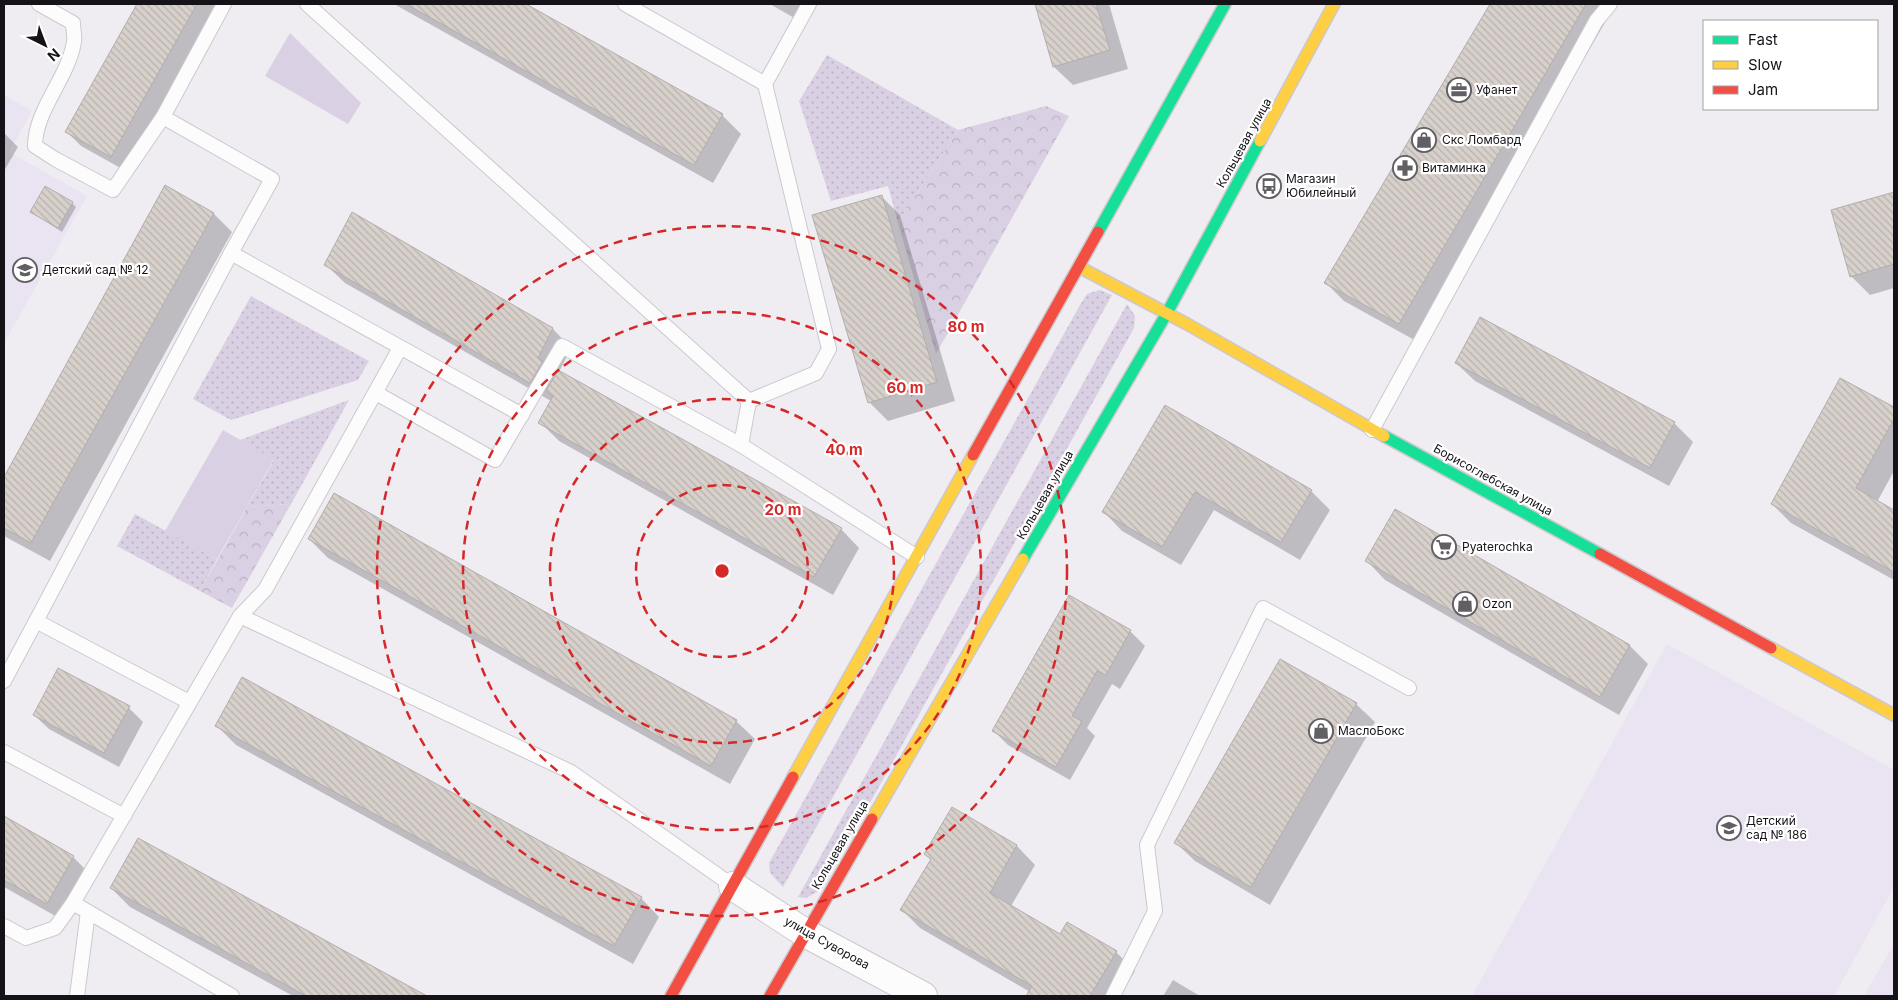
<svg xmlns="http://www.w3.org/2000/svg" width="1898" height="1000" font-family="Inter,sans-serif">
  <defs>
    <pattern id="grass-dots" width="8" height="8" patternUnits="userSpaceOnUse" patternTransform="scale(1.25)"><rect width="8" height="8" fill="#dad0e3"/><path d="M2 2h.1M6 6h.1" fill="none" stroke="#bab2c2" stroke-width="1.8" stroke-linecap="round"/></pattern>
    <pattern id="forest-crowns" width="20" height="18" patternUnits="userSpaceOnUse" patternTransform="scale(1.25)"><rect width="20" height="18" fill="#dad0e3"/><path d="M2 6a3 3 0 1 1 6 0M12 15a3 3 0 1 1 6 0" fill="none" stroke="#bab2c2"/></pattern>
    <pattern id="building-back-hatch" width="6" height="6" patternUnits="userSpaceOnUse" patternTransform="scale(1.25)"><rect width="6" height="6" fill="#d8d0cb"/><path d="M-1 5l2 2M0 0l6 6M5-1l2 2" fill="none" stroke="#b8b2ae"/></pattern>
  </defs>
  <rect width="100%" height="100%" fill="#efecf2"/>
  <g fill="#eae3f1">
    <path d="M 4,95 L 32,111 L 9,152 L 87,196 L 4,343 Z"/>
    <path d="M 1667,644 L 1894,770 L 1894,887 L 1834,996 L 1472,996 Z"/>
    <path d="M 1894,944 L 1894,996 L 1864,996 Z"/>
  </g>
  <g fill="url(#grass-dots)">
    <path d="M 827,55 L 958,130 L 898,223 L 888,186 L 831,201 L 799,101 Z"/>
    <path d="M 1100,290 L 1112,295 L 783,887 L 770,873 L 769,863 L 1080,305 L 1087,294 Z"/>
    <path d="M 251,296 L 369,361 L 358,380 L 231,420 L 193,399 Z"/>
    <path d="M 1127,304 L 1135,316 L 1134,328 L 822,889 L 806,898 L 798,897 Z"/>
    <path d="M 349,400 L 291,504 L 247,507 L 274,460 L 240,440 Z"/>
    <path d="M 135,514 L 217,559 L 200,591 L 117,546 Z"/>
  </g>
  <g fill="url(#forest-crowns)">
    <path d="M 1046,106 L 1069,116 L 936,354 L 898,223 L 958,130 Z"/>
    <path d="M 291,504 L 232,608 L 200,591 L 247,507 Z"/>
  </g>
  <g fill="#dad0e3">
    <path d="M 290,33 L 361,103 L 348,124 L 265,76 Z"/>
    <path d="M 223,430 L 274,459 L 217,559 L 165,531 Z"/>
  </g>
  <g fill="#0003">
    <path d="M 138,4 L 219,4 L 126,171 L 81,146 L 67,132 Z"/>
    <path d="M 394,4 L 524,4 L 722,115 L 741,134 L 713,183 Z"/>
    <path d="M 770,4 L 804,4 L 796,19 Z"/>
    <path d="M 1036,4 L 1109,4 L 1128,69 L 1073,85 L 1054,67 Z"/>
    <path d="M 1492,4 L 1616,4 L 1418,342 L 1344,301 L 1325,282 Z"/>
    <path d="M 4,133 L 18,147 L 4,171 Z"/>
    <path d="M 165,187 L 214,214 L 232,232 L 50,561 L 4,536 L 4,479 Z"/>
    <path d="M 1894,193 L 1894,288 L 1870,295 L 1851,276 L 1832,211 Z"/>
    <path d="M 881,196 L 900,215 L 955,401 L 888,421 L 869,402 Z"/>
    <path d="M 72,203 L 76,207 L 62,232 L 31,212 Z"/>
    <path d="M 353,213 L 553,329 L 571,348 L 559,372 L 841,529 L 859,548 L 833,595 L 559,441 L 540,422 L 551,401 L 345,283 L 326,265 Z"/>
    <path d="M 1480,319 L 1674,423 L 1693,442 L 1669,486 L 1475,381 L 1456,363 Z"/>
    <path d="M 1841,379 L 1894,409 L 1894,471 L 1877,502 L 1894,511 L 1894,580 L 1791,523 L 1772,504 Z"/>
    <path d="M 1166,406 L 1311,491 L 1330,510 L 1300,560 L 1214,510 L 1181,565 L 1122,531 L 1104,512 Z"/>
    <path d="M 1396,510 L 1630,646 L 1648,664 L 1619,715 L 1385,580 L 1367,561 Z"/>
    <path d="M 309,539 L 736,721 L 755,739 L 730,784 L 328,558 Z"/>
    <path d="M 1069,596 L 1130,631 L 1145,646 L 1120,689 L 1112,684 L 1087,728 L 1095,736 L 1070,780 L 1008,745 L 993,730 Z"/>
    <path d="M 1356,704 L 1375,722 L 1270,905 L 1195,861 L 1176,843 Z"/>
    <path d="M 129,708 L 143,722 L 119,767 L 49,729 L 34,715 Z"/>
    <path d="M 217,726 L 641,898 L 659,917 L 633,964 L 236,745 Z"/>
    <path d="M 952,808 L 1017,846 L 1035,865 L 1011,906 L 1061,935 L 1116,952 L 1135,971 L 1120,996 L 1030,996 L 1030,992 L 920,928 L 902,910 L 931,860 L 925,854 Z"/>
    <path d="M 4,818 L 73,857 L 92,876 L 66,922 L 4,887 Z"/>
    <path d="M 138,839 L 424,996 L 293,996 L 130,907 L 111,888 Z"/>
    <path d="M 1173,980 L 1200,996 L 1163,996 Z"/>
  </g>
  <g fill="url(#building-back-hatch)" stroke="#b1aeae">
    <path d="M 137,4 L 197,4 L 111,157 L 65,132 Z"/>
    <path d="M 406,4 L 526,4 L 723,114 L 694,165 Z"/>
    <path d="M 1035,4 L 1096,4 L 1110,50 L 1053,67 Z"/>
    <path d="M 1490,4 L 1586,4 L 1399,324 L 1324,283 Z"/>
    <path d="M 165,185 L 214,213 L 31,543 L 4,528 L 4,477 Z"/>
    <path d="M 45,186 L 73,202 L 58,228 L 30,212 Z"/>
    <path d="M 1894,192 L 1894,264 L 1850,277 L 1831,210 Z"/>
    <path d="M 882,195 L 937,382 L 868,403 L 812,215 Z"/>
    <path d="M 352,212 L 553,328 L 538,358 L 543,361 L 530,383 L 324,265 Z"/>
    <path d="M 1480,317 L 1675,422 L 1650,468 L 1455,363 Z"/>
    <path d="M 558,370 L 842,528 L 814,577 L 538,423 L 553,396 L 546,391 Z"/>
    <path d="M 1840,378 L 1894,407 L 1894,419 L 1856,488 L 1894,510 L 1894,572 L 1771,504 Z"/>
    <path d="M 1165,405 L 1312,490 L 1281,542 L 1195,492 L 1162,547 L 1102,512 Z"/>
    <path d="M 334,493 L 737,720 L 711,766 L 308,539 Z"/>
    <path d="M 1395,509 L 1630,645 L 1600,697 L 1365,561 Z"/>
    <path d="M 1069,595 L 1131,630 L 1106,675 L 1097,671 L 1072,716 L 1082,721 L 1056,767 L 992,731 Z"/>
    <path d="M 1280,659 L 1357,703 L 1251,887 L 1174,843 Z"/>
    <path d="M 58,668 L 130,706 L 104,753 L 33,715 Z"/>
    <path d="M 242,677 L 642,897 L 614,946 L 215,726 Z"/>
    <path d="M 952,807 L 1017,845 L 990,893 L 1060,934 L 1067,922 L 1117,951 L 1090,996 L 1026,996 L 1032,986 L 900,910 L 931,859 L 924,854 Z"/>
    <path d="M 4,816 L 74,856 L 47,904 L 4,880 Z"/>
    <path d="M 138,838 L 427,996 L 306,996 L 110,888 Z"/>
  </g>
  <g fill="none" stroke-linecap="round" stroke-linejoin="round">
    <defs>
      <g id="lane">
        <path d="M 39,4 L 73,23 C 73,29 75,36 74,42 C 68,78 35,110 35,146 L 55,159 L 113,190 L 163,117"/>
        <path d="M 224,4 L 163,117 L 272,179 L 231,253"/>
        <path d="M 307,4 L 749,401 L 741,445 L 917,557"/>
        <path d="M 625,4 L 765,84"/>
        <path d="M 376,393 L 495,460 L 562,346 L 741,445"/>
        <path d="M 749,401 L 816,373 L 829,349 L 765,84 L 809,4"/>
        <path d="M 1372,430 L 1596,21 L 1610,4"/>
        <path d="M 240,616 L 571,772 L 733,886"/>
        <path d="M 36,621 L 231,253 L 522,415"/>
        <path d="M 4,681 L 36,621 L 189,702"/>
        <path d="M 4,752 L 124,816"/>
        <path d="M 4,926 L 26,938 L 55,928 L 73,903"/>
        <path d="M 77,996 L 88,912"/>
        <path d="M 232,996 L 73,903 L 240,616 L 265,590 L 400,348"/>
        <path d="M 1113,996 L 1155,911 L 1147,845 L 1263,608 L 1409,688"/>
      </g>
      <path id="street" d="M 733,886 L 805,933 L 923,996"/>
      <g id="fast">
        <path d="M 1098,232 L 1225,4"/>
        <path d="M 1384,436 L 1600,554"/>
        <path d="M 1023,559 L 1167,313 L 1260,141"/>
      </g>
      <g id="slow">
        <path d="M 1260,141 L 1334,4"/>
        <path d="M 1079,267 L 1187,324 L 1384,436"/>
        <path d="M 1771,648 L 1894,715"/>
        <path d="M 793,777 L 973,455"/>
        <path d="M 872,819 L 1023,559"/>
      </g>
      <g id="jam">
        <path d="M 973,455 L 1098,232"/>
        <path d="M 1600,554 L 1771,648"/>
        <path d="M 671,996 L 793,777"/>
        <path d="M 770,996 L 872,819"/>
      </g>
    </defs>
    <use href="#lane" stroke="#cbc9ce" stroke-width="16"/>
    <use href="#street" stroke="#cbc9ce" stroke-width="30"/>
    <use href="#fast" stroke="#cbc9ce" stroke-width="14"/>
    <use href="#slow" stroke="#cbc9ce" stroke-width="14"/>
    <use href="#jam" stroke="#cbc9ce" stroke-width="14"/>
    <use href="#lane" stroke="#fdfcfd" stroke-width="14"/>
    <use href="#street" stroke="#fdfcfd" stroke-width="28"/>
    <use href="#fast" stroke="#16e098" stroke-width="11"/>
    <use href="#slow" stroke="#ffcf43" stroke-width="11"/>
    <use href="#jam" stroke="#f24e42" stroke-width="11"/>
  </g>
  <g fill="none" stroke="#d62828" stroke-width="2.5" stroke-dasharray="9 6">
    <circle cx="722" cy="571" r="86"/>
    <circle cx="722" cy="571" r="172"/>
    <circle cx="722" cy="571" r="259"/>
    <circle cx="722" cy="571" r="345"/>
  </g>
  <defs>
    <symbol id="office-ring" viewBox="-11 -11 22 22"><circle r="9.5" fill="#fff" stroke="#615f64" stroke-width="1.5"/><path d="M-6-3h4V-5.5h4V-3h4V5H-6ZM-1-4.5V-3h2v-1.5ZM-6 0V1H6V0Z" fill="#615f64"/></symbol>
    <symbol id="shop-ring" viewBox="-11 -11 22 22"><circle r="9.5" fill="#fff" stroke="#615f64" stroke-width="1.5"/><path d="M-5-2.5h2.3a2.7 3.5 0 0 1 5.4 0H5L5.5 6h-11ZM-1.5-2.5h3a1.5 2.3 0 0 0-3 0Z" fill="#615f64"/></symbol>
    <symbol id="pharmacy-ring" viewBox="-11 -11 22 22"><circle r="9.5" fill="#fff" stroke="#615f64" stroke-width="1.5"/><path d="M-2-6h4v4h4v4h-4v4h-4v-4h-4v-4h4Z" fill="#615f64"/></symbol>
    <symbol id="bus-ring" viewBox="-11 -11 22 22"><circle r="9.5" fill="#fff" stroke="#615f64" stroke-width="1.5"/><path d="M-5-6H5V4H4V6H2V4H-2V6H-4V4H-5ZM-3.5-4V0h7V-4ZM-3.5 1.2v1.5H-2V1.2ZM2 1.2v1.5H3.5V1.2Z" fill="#615f64"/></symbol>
    <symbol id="school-ring" viewBox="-11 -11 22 22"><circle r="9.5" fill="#fff" stroke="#615f64" stroke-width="1.5"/><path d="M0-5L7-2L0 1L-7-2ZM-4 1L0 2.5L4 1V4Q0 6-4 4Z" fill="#615f64"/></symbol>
    <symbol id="supermarket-ring" viewBox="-11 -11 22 22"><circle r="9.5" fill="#fff" stroke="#615f64" stroke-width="1.5"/><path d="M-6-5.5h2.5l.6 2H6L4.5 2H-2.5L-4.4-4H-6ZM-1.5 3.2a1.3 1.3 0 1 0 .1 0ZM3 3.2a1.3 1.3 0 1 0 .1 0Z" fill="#615f64"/></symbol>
  </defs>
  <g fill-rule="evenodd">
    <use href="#office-ring" x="1445" y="76" width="28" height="28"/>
    <use href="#shop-ring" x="1410" y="126" width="28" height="28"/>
    <use href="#pharmacy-ring" x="1391" y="154" width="28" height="28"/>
    <use href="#bus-ring" x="1255" y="172" width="28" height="28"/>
    <use href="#school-ring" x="11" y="256" width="28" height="28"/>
    <use href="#supermarket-ring" x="1430" y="533" width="28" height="28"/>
    <use href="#shop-ring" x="1451" y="590" width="28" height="28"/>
    <use href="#shop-ring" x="1307" y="717" width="28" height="28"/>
    <use href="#school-ring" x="1715" y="814" width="28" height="28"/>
  </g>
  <g text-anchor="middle" stroke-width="4.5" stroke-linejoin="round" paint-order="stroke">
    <g font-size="12" fill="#151318" stroke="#fff" text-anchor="start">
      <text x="1476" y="94">Уфанет</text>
      <text x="1442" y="144">Скс Ломбард</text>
      <text x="1422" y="172">Витаминка</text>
      <text x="1286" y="183">Магазин<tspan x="1286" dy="14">Юбилейный</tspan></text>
      <text x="42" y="274">Детский сад № 12</text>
      <text x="1462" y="551">Pyaterochka</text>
      <text x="1482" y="608">Ozon</text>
      <text x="1338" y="735">МаслоБокс</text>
      <text x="1746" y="825">Детский<tspan x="1746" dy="14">сад № 186</tspan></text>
    </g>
    <g font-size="12" fill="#151318" stroke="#fff">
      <text transform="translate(1244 143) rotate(-61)" y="4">Кольцевая улица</text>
      <text transform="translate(1493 480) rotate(29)" y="4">Борисоглебская улица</text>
      <text transform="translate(1045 495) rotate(-60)" y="4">Кольцевая улица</text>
      <text transform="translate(840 845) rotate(-60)" y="4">Кольцевая улица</text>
      <text transform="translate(827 943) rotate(29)" y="4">улица Суворова</text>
    </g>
  </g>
  <circle cx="722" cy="571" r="8" fill="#d62828" stroke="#fff" stroke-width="2.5"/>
  <g font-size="15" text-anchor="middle" font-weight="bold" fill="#d62828" stroke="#fff" stroke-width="4.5" stroke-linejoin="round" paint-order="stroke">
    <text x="966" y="332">80 m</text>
    <text x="905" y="393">60 m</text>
    <text x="844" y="455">40 m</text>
    <text x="783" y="515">20 m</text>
  </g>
  <rect width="1898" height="1000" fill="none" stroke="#151318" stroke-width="10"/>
  <rect x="1703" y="20" width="175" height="90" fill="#ffffff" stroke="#a1a1a3"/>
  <rect x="1713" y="36" width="25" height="8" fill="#16e098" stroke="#a1a1a3"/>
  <text x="1748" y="45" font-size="15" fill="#151318">Fast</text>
  <rect x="1713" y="61" width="25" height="8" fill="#ffcf43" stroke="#a1a1a3"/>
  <text x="1748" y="70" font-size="15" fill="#151318">Slow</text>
  <rect x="1713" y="86" width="25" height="8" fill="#f24e42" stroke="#a1a1a3"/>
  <text x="1748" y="95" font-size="15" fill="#151318">Jam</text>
  <g transform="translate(45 45) rotate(138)" stroke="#ffffff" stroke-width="4" paint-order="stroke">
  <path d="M0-4L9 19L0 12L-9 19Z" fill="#151318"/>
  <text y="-8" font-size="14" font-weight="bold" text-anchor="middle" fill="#151318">N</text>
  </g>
</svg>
